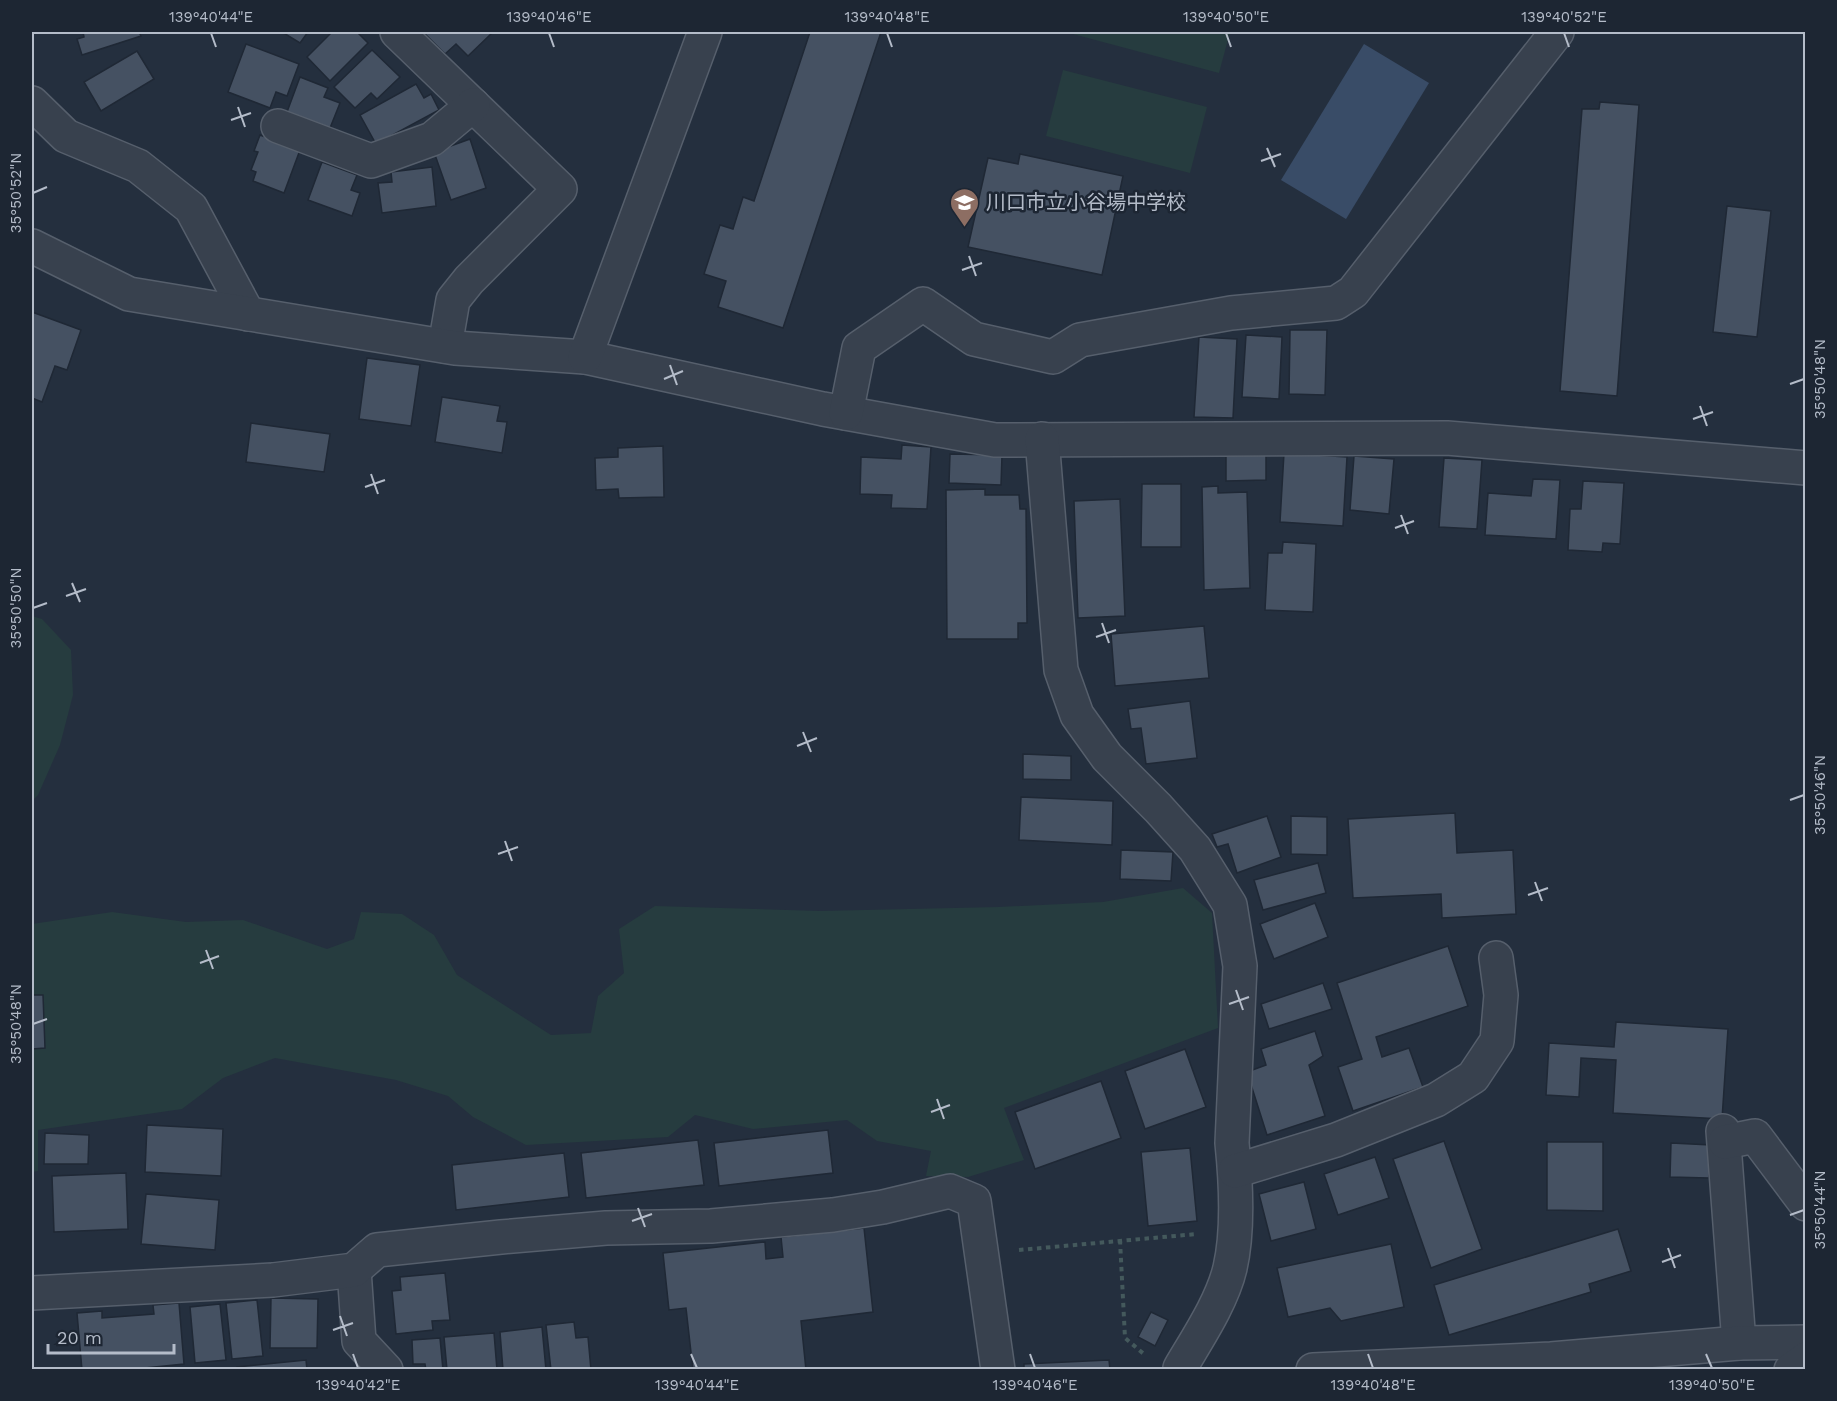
<svg xmlns="http://www.w3.org/2000/svg" width="1837" height="1401" font-family="'Work Sans','Noto Sans JP',sans-serif">
  <rect width="100%" height="100%" fill="#242f3e"/>
  <g fill="#263c3f">
    <path d="M 1073,32 L 1230,32 L 1219,73 L 1073,34 Z"/>
    <path d="M 1063,70 L 1207,107 L 1190,173 L 1046,136 Z"/>
    <path d="M 32,616 L 42,619 L 71,650 L 73,695 L 60,745 L 38,795 L 32,801 Z"/>
    <path d="M 1183,888 L 1212,913 L 1218,1028 L 1004,1108 L 1024,1160 L 968,1177 L 926,1176 L 931,1151 L 877,1141 L 847,1120 L 753,1129 L 695,1115 L 668,1137 L 526,1145 L 473,1117 L 448,1096 L 396,1080 L 275,1058 L 223,1078 L 182,1109 L 38,1130 L 38,1171 L 32,1172 L 32,924 L 112,912 L 186,922 L 243,920 L 327,949 L 354,939 L 361,912 L 402,914 L 434,935 L 457,975 L 551,1035 L 591,1033 L 598,996 L 624,973 L 619,929 L 655,906 L 820,911 L 998,907 L 1103,902 Z"/>
  </g>
  <path fill="#394c67" d="M 1364,44 L 1429,83 L 1346,219 L 1281,180 Z"/>
  <g fill="#455162" stroke="#1f2835" stroke-width="1.5">
    <path d="M 83,32 L 139,32 L 141,36 L 82,55 L 77,39 L 84,37 Z"/>
    <path d="M 282,32 L 308,32 L 300,43 Z"/>
    <path d="M 332,32 L 357,32 L 368,43 L 330,81 L 307,57 Z"/>
    <path d="M 423,32 L 493,32 L 468,56 L 456,44 L 445,54 Z"/>
    <path d="M 810,32 L 881,32 L 783,328 L 718,307 L 726,281 L 704,274 L 720,225 L 733,229 L 743,197 L 754,201 Z"/>
    <path d="M 246,44 L 299,64 L 287,96 L 276,92 L 270,108 L 228,92 Z"/>
    <path d="M 372,50 L 400,77 L 377,99 L 371,93 L 355,108 L 334,87 Z"/>
    <path d="M 137,51 L 154,79 L 101,111 L 84,82 Z"/>
    <path d="M 300,77 L 328,88 L 324,97 L 340,103 L 330,128 L 287,112 Z"/>
    <path d="M 416,84 L 424,98 L 431,94 L 439,110 L 376,144 L 360,115 Z"/>
    <path d="M 1600,102 L 1639,105 L 1617,396 L 1560,391 L 1582,109 L 1599,109 Z"/>
    <path d="M 260,135 L 300,150 L 284,193 L 253,181 L 256,172 L 251,170 L 258,152 L 254,151 Z"/>
    <path d="M 470,139 L 486,188 L 451,200 L 434,152 Z"/>
    <path d="M 1020,154 L 1123,176 L 1102,275 L 968,247 L 988,158 L 1018,164 Z"/>
    <path d="M 322,162 L 357,175 L 351,190 L 360,193 L 352,216 L 308,200 Z"/>
    <path d="M 432,167 L 436,206 L 382,213 L 378,183 L 392,182 L 391,172 Z"/>
    <path d="M 1727,206 L 1771,211 L 1757,337 L 1713,332 Z"/>
    <path d="M 32,312 L 81,330 L 67,370 L 55,366 L 42,402 L 32,398 Z"/>
    <path d="M 1290,330 L 1327,330 L 1325,395 L 1289,394 Z"/>
    <path d="M 1246,335 L 1282,337 L 1279,399 L 1242,397 Z"/>
    <path d="M 1199,337 L 1237,339 L 1233,418 L 1194,417 Z"/>
    <path d="M 367,358 L 420,365 L 411,426 L 359,419 Z"/>
    <path d="M 442,397 L 500,406 L 497,421 L 507,422 L 502,453 L 435,442 Z"/>
    <path d="M 251,423 L 330,434 L 324,472 L 246,462 Z"/>
    <path d="M 902,445 L 931,447 L 927,509 L 891,508 L 892,495 L 860,494 L 861,457 L 901,459 Z"/>
    <path d="M 663,446 L 664,497 L 619,498 L 618,489 L 596,490 L 595,458 L 618,457 L 618,448 Z"/>
    <path d="M 1266,448 L 1266,480 L 1226,481 L 1226,449 Z"/>
    <path d="M 1284,453 L 1347,457 L 1343,526 L 1280,522 Z"/>
    <path d="M 950,454 L 1002,455 L 1001,485 L 949,483 Z"/>
    <path d="M 1354,456 L 1394,459 L 1389,514 L 1350,510 Z"/>
    <path d="M 1444,458 L 1482,460 L 1477,529 L 1439,527 Z"/>
    <path d="M 1533,479 L 1560,480 L 1556,539 L 1485,535 L 1488,493 L 1531,496 Z"/>
    <path d="M 1583,481 L 1624,483 L 1620,544 L 1603,543 L 1602,552 L 1568,550 L 1570,509 L 1581,509 Z"/>
    <path d="M 1142,484 L 1181,484 L 1181,547 L 1141,547 Z"/>
    <path d="M 1218,486 L 1218,493 L 1247,492 L 1250,588 L 1204,590 L 1202,487 Z"/>
    <path d="M 985,489 L 985,495 L 1019,495 L 1020,509 L 1026,509 L 1027,623 L 1018,623 L 1018,639 L 947,639 L 946,490 Z"/>
    <path d="M 1120,499 L 1125,616 L 1078,618 L 1074,501 Z"/>
    <path d="M 1283,542 L 1316,544 L 1313,612 L 1265,610 L 1268,553 L 1282,553 Z"/>
    <path d="M 1204,626 L 1209,678 L 1115,686 L 1111,634 Z"/>
    <path d="M 1190,701 L 1197,758 L 1146,764 L 1141,728 L 1131,729 L 1128,709 Z"/>
    <path d="M 1023,754 L 1071,756 L 1071,780 L 1023,779 Z"/>
    <path d="M 1021,797 L 1113,801 L 1112,845 L 1019,840 Z"/>
    <path d="M 1455,813 L 1457,853 L 1513,850 L 1516,914 L 1442,918 L 1441,894 L 1353,898 L 1348,819 Z"/>
    <path d="M 1267,816 L 1281,857 L 1237,873 L 1228,844 L 1217,847 L 1212,834 Z"/>
    <path d="M 1291,816 L 1327,817 L 1327,855 L 1291,854 Z"/>
    <path d="M 1121,850 L 1173,852 L 1171,881 L 1120,879 Z"/>
    <path d="M 1318,863 L 1326,893 L 1263,910 L 1254,880 Z"/>
    <path d="M 1315,903 L 1328,937 L 1274,959 L 1260,924 Z"/>
    <path d="M 1448,946 L 1468,1006 L 1376,1037 L 1382,1057 L 1409,1048 L 1423,1087 L 1353,1111 L 1338,1067 L 1362,1059 L 1337,983 Z"/>
    <path d="M 1323,983 L 1332,1009 L 1269,1029 L 1261,1004 Z"/>
    <path d="M 32,995 L 43,995 L 45,1048 L 32,1049 Z"/>
    <path d="M 1616,1022 L 1728,1029 L 1722,1119 L 1613,1113 L 1616,1060 L 1581,1058 L 1579,1097 L 1546,1095 L 1549,1043 L 1614,1047 Z"/>
    <path d="M 1315,1031 L 1323,1056 L 1309,1065 L 1325,1116 L 1267,1135 L 1247,1072 L 1266,1065 L 1261,1049 Z"/>
    <path d="M 1185,1049 L 1206,1107 L 1145,1129 L 1125,1071 Z"/>
    <path d="M 1101,1081 L 1121,1138 L 1035,1169 L 1015,1112 Z"/>
    <path d="M 147,1125 L 223,1129 L 221,1176 L 145,1172 Z"/>
    <path d="M 828,1130 L 833,1173 L 719,1186 L 714,1143 Z"/>
    <path d="M 45,1133 L 89,1135 L 88,1164 L 44,1164 Z"/>
    <path d="M 698,1140 L 704,1185 L 586,1198 L 581,1153 Z"/>
    <path d="M 1444,1141 L 1482,1249 L 1431,1268 L 1393,1159 Z"/>
    <path d="M 1547,1142 L 1603,1142 L 1603,1211 L 1547,1210 Z"/>
    <path d="M 1671,1143 L 1711,1145 L 1709,1178 L 1670,1177 Z"/>
    <path d="M 1190,1148 L 1197,1221 L 1148,1226 L 1141,1152 Z"/>
    <path d="M 564,1153 L 569,1197 L 456,1210 L 452,1165 Z"/>
    <path d="M 1375,1157 L 1389,1198 L 1338,1215 L 1324,1174 Z"/>
    <path d="M 126,1173 L 128,1229 L 54,1232 L 52,1176 Z"/>
    <path d="M 1304,1182 L 1316,1229 L 1271,1241 L 1259,1194 Z"/>
    <path d="M 146,1194 L 219,1200 L 215,1250 L 141,1244 Z"/>
    <path d="M 864,1228 L 873,1312 L 801,1321 L 806,1370 L 693,1370 L 686,1308 L 669,1310 L 663,1253 L 765,1242 L 766,1259 L 783,1257 L 781,1237 Z"/>
    <path d="M 1618,1229 L 1631,1271 L 1589,1284 L 1591,1292 L 1449,1335 L 1434,1285 Z"/>
    <path d="M 1391,1244 L 1404,1307 L 1341,1321 L 1330,1308 L 1288,1317 L 1277,1268 Z"/>
    <path d="M 445,1273 L 450,1320 L 432,1321 L 433,1330 L 396,1334 L 392,1291 L 401,1290 L 400,1277 Z"/>
    <path d="M 271,1298 L 318,1299 L 317,1348 L 270,1348 Z"/>
    <path d="M 257,1300 L 263,1356 L 232,1359 L 226,1303 Z"/>
    <path d="M 179,1303 L 184,1364 L 125,1370 L 82,1370 L 77,1313 L 102,1311 L 102,1318 L 154,1314 L 153,1305 Z"/>
    <path d="M 220,1304 L 226,1360 L 195,1363 L 190,1307 Z"/>
    <path d="M 1151,1312 L 1168,1320 L 1155,1346 L 1138,1337 Z"/>
    <path d="M 574,1322 L 576,1338 L 588,1337 L 591,1370 L 551,1370 L 546,1325 Z"/>
    <path d="M 542,1327 L 546,1370 L 503,1370 L 500,1332 Z"/>
    <path d="M 494,1333 L 497,1370 L 447,1370 L 444,1337 Z"/>
    <path d="M 440,1338 L 443,1370 L 426,1370 L 425,1364 L 413,1364 L 412,1340 Z"/>
    <path d="M 306,1360 L 307,1370 L 237,1370 L 237,1367 Z"/>
    <path d="M 1109,1360 L 1110,1370 L 1024,1370 L 1024,1364 Z"/>
  </g>
  <g fill="none" stroke-linecap="round" stroke-linejoin="round">
    <defs>
      <g id="minor">
        <path d="M 397,32 L 560,189 L 469,280 L 453,300 L 445,346"/>
        <path d="M 32,103 L 66,136 L 138,166 L 191,208 L 248,314"/>
        <path d="M 278,126 L 371,161 L 432,139 L 473,105"/>
        <path d="M 32,246 L 129,294 L 455,348 L 585,357 L 823,409 L 995,440 L 1447,438 L 1806,468"/>
        <path d="M 585,357 L 705,32"/>
        <path d="M 846,413 L 859,348 L 923,304 L 974,339 L 1053,357 L 1080,340 L 1231,313 L 1336,303 L 1353,292 L 1557,32"/>
        <path d="M 1042,439 L 1061,670 L 1077,715 L 1107,757 L 1158,808 L 1195,849 L 1230,905 L 1240,966 L 1232,1143 C 1236,1182 1239,1229 1230,1268 C 1222,1302 1197,1339 1180,1368"/>
        <path d="M 1723,1131 L 1739,1343"/>
        <path d="M 1725,1142 L 1755,1136 L 1806,1204"/>
        <path d="M 1235,1171 L 1336,1140 L 1436,1100 L 1473,1077 L 1497,1041 L 1501,995 L 1496,958"/>
        <path d="M 354,1270 L 359,1341 L 386,1370"/>
        <path d="M 32,1293 L 273,1280 L 354,1270 L 377,1250 L 501,1237 L 606,1228 L 711,1226 L 833,1215 L 883,1207 L 950,1191 L 974,1201 L 998,1370"/>
        <path d="M 1313,1370 L 1551,1359 L 1739,1343 L 1806,1342"/>
        <path d="M 1791,1370 L 1806,1359"/>
      </g>
    </defs>
    <use href="#minor" stroke="#565f6c" stroke-width="36"/>
    <g stroke="#44595c" stroke-width="4" stroke-dasharray="4.5 4.5" stroke-linecap="butt">
      <path d="M 1120,1240 L 1125,1338 L 1145,1355"/>
      <path d="M 1019,1250 L 1197,1234"/>
    </g>
    <use href="#minor" stroke="#38414e" stroke-width="33"/>
  </g>
  <path fill="none" stroke="#b4bcc9" stroke-width="2" d="M 211,33 L 216,47M 549,33 L 554,47M 887,33 L 892,47M 1226,33 L 1231,47M 1564,33 L 1569,47M 238,107 L 245,127M 231,120 L 251,113M 1267,148 L 1275,167M 1261,161 L 1281,154M 33,193 L 47,187M 969,256 L 976,276M 962,270 L 982,263M 670,365 L 677,385M 664,379 L 683,371M 1790,384 L 1804,379M 1700,406 L 1707,426M 1693,419 L 1713,412M 371,474 L 378,494M 365,487 L 385,480M 1401,515 L 1408,534M 1395,528 L 1414,521M 72,583 L 80,602M 66,596 L 86,589M 33,608 L 47,603M 1102,623 L 1109,643M 1096,637 L 1116,630M 803,732 L 811,752M 797,746 L 817,738M 1790,800 L 1804,795M 505,841 L 512,861M 498,854 L 518,847M 1535,882 L 1542,901M 1528,895 L 1548,888M 206,950 L 213,969M 200,963 L 219,956M 1236,990 L 1243,1010M 1229,1004 L 1249,997M 33,1024 L 47,1019M 937,1099 L 944,1119M 931,1112 L 950,1105M 638,1208 L 645,1227M 1790,1215 L 1804,1210M 632,1221 L 652,1214M 1668,1248 L 1675,1268M 1662,1262 L 1681,1255M 340,1316 L 347,1336M 333,1330 L 353,1323M 353,1354 L 358,1368M 691,1354 L 697,1368M 1030,1354 L 1035,1368M 1368,1354 L 1373,1368M 1706,1354 L 1712,1368"/>
  <defs>
    <symbol id="school-pin" viewBox="-11 -11 22 30"><path d="M0 17L-7.5 6A9.5 9.5 0 1 1 7.5 6Z" fill="#8d6e63" stroke="#1d2633"/><path d="M0-5L7-2L0 1L-7-2ZM-4 1L0 2.5L4 1V4Q0 6-4 4Z" fill="#fff"/></symbol>
  </defs>
  <g fill-rule="evenodd">
    <use href="#school-pin" x="948" y="186" width="33" height="45"/>
  </g>
  <g text-anchor="middle" stroke-width="5" stroke-linejoin="round" paint-order="stroke">
    <g font-size="20" fill="#b4bcc9" stroke="#1d2633" text-anchor="start">
      <text x="986" y="209">川口市立小谷場中学校</text>
    </g>
  </g>
  <rect width="1837" height="1401" fill="none" stroke="#1d2633" stroke-width="66"/>
  <path d="M48 1344v9h126v-9" fill="none" stroke="#b4bcc9" stroke-width="3"/>
  <text x="57" y="1344" font-size="18" fill="#b4bcc9" stroke="#1d2633" stroke-width="4.5" paint-order="stroke">20 m</text>
  <rect x="33" y="33" width="1771" height="1335" fill="none" stroke="#b4bcc9" stroke-width="2"/>
  <g font-size="15" text-anchor="middle" fill="#b4bcc9">
    <text x="211" y="22">139°40'44"E</text>
    <text x="549" y="22">139°40'46"E</text>
    <text x="887" y="22">139°40'48"E</text>
    <text x="1226" y="22">139°40'50"E</text>
    <text x="1564" y="22">139°40'52"E</text>
    <text transform="translate(16 193) rotate(-90)" y="5">35°50'52"N</text>
    <text transform="translate(1820 379) rotate(-90)" y="5">35°50'48"N</text>
    <text transform="translate(16 608) rotate(-90)" y="5">35°50'50"N</text>
    <text transform="translate(1820 795) rotate(-90)" y="5">35°50'46"N</text>
    <text transform="translate(16 1024) rotate(-90)" y="5">35°50'48"N</text>
    <text transform="translate(1820 1210) rotate(-90)" y="5">35°50'44"N</text>
    <text x="358" y="1390">139°40'42"E</text>
    <text x="697" y="1390">139°40'44"E</text>
    <text x="1035" y="1390">139°40'46"E</text>
    <text x="1373" y="1390">139°40'48"E</text>
    <text x="1712" y="1390">139°40'50"E</text>
  </g>
</svg>
